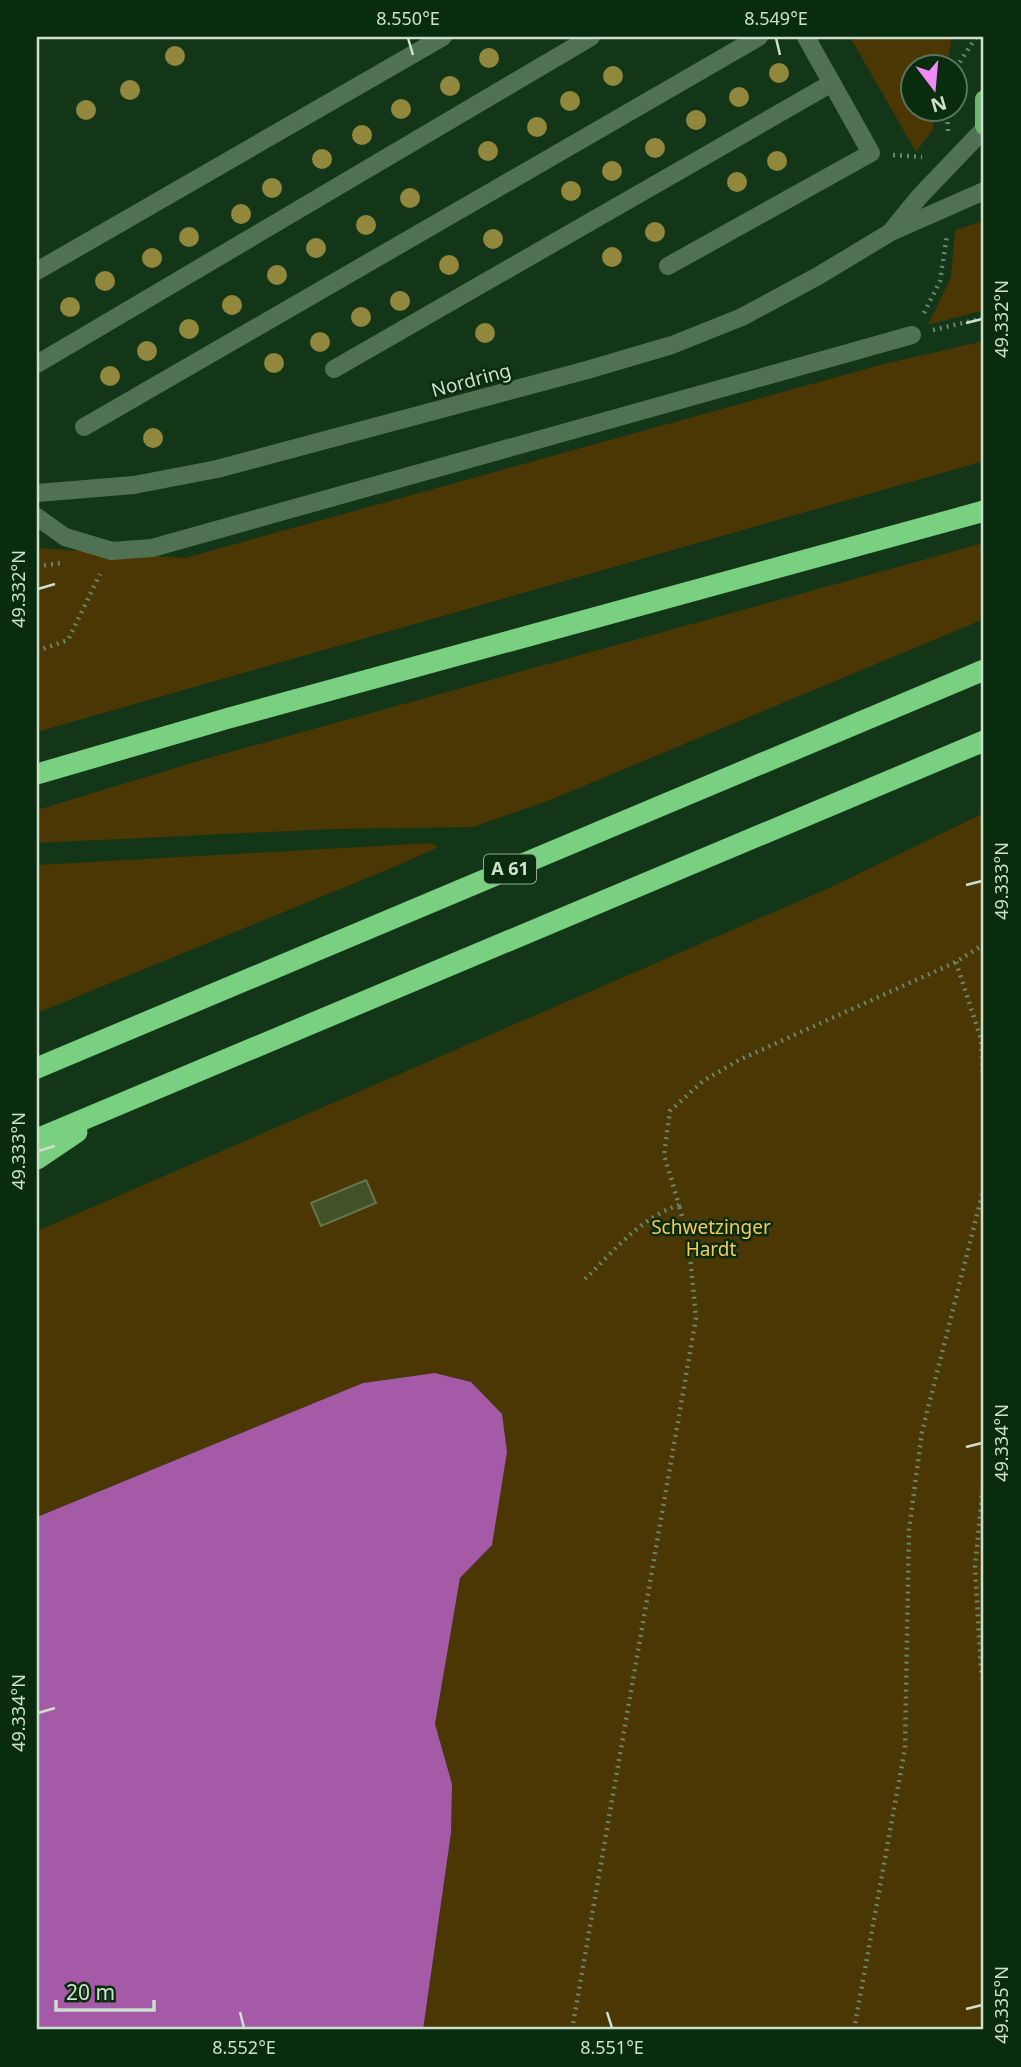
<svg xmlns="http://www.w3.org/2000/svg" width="1021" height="2067" font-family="'Noto Sans',sans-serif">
  <rect width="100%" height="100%" fill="#143618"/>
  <g fill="#4a3703">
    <path d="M 850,37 L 952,37 L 947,66 L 912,66 L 912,108 L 937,109 L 932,131 L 916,152 Z"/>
    <path d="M 984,221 L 984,310 L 928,325 L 951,277 L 955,230 Z"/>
    <path d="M 984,341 L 984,461 L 37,732 L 37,548 L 185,558 L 884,364 Z"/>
    <path d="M 984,543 L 984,619 L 550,800 L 473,827 L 332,829 L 37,843 L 37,810 L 205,759 Z"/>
    <path d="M 984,813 L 984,2014 L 979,2030 L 423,2030 L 451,1833 L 452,1784 L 435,1724 L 460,1578 L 492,1545 L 471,1382 L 435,1373 L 363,1383 L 37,1517 L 37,1231 L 827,889 Z"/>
    <path d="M 431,843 L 438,847 L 401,864 L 37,1013 L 37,865 Z"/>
  </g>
  <path fill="#a45aa7" d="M 435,1373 L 471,1382 L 502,1414 L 507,1452 L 492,1545 L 460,1578 L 435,1724 L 452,1784 L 451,1833 L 423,2030 L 37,2030 L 37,1517 L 363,1383 Z"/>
  <path fill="#415128" stroke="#65764c" stroke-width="2" d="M 366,1180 L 376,1203 L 321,1226 L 311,1203 Z"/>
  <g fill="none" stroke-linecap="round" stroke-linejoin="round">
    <g stroke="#6a856d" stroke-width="4.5" stroke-dasharray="2 5" stroke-linecap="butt">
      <path d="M 954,75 L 958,65 L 976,37"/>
      <path d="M 947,108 L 948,132"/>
      <path d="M 893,155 L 922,157"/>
      <path d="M 924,313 L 940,281 L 947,235"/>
      <path d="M 933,330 L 984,318"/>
      <path d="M 37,566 L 63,563"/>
      <path d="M 37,651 L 68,640 L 100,574"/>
      <path d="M 956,962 L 981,1039 L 984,1095"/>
      <path d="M 585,1279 C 613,1252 641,1217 679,1205 L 664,1155 L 670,1111 L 703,1081 L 739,1060 L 956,962 L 984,944"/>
      <path d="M 984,1475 L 975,1567 L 981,1670 L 984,1684"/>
      <path d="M 572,2030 L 696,1318 L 689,1244 L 679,1205"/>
      <path d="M 854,2030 L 905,1748 L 909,1530 L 922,1432 L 984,1187"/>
    </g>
    <g stroke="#507252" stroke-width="18">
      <path d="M 893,229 L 920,196 L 984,129"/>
      <path d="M 668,266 L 871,153 L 806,37"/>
      <path d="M 37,271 L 443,37"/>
      <path d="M 37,364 L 591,37"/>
      <path d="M 334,369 L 832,83"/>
      <path d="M 84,427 L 759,37"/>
      <path d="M 37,493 L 134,485 L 217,469 L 587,370 L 672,345 L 742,317 L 818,276 L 891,232 L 984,191"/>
      <path d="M 37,517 L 65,537 L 112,551 L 152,548 L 912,335"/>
    </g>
    <path stroke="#6db573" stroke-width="18" d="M 984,99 L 984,126"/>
    <g stroke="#78d080" stroke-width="21">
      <path d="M 37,774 L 229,718 L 984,511"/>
      <path d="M 37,1068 L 984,670"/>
      <path d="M 37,1139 L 984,741"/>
      <path d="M 37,1159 L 77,1132"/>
    </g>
  </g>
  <g fill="#91873d">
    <circle cx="175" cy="56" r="10"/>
    <circle cx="489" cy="58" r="10"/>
    <circle cx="779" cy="73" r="10"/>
    <circle cx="613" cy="76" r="10"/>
    <circle cx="450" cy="86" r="10"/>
    <circle cx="130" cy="90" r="10"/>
    <circle cx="739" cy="97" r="10"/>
    <circle cx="570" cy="101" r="10"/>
    <circle cx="401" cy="109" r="10"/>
    <circle cx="86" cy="110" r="10"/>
    <circle cx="696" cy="120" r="10"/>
    <circle cx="537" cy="127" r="10"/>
    <circle cx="362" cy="135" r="10"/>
    <circle cx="655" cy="148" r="10"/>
    <circle cx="488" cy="151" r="10"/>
    <circle cx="322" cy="159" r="10"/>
    <circle cx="777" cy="161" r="10"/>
    <circle cx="612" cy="171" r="10"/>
    <circle cx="737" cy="182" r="10"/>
    <circle cx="272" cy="188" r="10"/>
    <circle cx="571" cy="191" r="10"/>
    <circle cx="410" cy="198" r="10"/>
    <circle cx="241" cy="214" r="10"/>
    <circle cx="366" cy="225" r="10"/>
    <circle cx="655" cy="232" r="10"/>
    <circle cx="189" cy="237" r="10"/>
    <circle cx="493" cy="239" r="10"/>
    <circle cx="316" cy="248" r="10"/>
    <circle cx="612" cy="257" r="10"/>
    <circle cx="152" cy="258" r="10"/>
    <circle cx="449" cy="265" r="10"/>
    <circle cx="277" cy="275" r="10"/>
    <circle cx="105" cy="281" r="10"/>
    <circle cx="400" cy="301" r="10"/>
    <circle cx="232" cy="305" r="10"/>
    <circle cx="70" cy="307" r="10"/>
    <circle cx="361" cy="317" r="10"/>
    <circle cx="189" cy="329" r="10"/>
    <circle cx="485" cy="333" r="10"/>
    <circle cx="320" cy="342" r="10"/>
    <circle cx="147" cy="351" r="10"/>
    <circle cx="274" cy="363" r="10"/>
    <circle cx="110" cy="376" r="10"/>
    <circle cx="153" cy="438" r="10"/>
  </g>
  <path fill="none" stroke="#cde0ce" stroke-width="2.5" d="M 408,38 L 413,55M 776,38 L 780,55M 966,323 L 982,319M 38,589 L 55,584M 966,885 L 982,881M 38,1151 L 55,1146M 966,1447 L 982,1443M 38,1713 L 55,1708M 966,2009 L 982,2005M 240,2012 L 244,2028M 607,2012 L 612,2028"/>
  <g text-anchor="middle" stroke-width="5" stroke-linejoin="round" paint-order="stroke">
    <rect fill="#092b0e" stroke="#92aa94" stroke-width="2" x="484" y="854.5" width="52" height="29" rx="5"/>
    <g font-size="18" font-weight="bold" fill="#cde0ce">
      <text x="510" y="875">A 61</text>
    </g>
    <g font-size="19" fill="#cde0ce" stroke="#092b0e">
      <text transform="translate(471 380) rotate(-15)" y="7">Nordring</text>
    </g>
    <g font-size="19" fill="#f7c95c" stroke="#092b0e">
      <text x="711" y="1234">Schwetzinger<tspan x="711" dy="22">Hardt</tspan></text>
    </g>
  </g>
  <rect width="1021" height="2067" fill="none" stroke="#092b0e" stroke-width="77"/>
  <g transform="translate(934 88) rotate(164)"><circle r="33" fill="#092b0e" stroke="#57735b" stroke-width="2"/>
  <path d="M0-5L12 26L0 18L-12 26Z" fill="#f18af4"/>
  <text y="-10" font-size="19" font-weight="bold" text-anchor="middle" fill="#cde0ce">N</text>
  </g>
  <path d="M56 2000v10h98v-10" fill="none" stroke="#cde0ce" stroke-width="3.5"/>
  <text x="66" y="2000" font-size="21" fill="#cde0ce" stroke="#092b0e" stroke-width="5" paint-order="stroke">20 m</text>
  <rect x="38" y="38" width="944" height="1990" fill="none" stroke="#cde0ce" stroke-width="2.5"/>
  <g font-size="18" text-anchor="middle" fill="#cde0ce">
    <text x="408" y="25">8.550°E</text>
    <text x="776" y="25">8.549°E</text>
    <text transform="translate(1002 319) rotate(-90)" y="6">49.332°N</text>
    <text transform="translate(19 589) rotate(-90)" y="6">49.332°N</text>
    <text transform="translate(1002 881) rotate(-90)" y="6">49.333°N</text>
    <text transform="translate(19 1151) rotate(-90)" y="6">49.333°N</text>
    <text transform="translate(1002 1443) rotate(-90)" y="6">49.334°N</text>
    <text transform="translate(19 1713) rotate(-90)" y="6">49.334°N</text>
    <text transform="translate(1002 2005) rotate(-90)" y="6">49.335°N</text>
    <text x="244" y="2054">8.552°E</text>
    <text x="612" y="2054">8.551°E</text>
  </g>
</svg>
